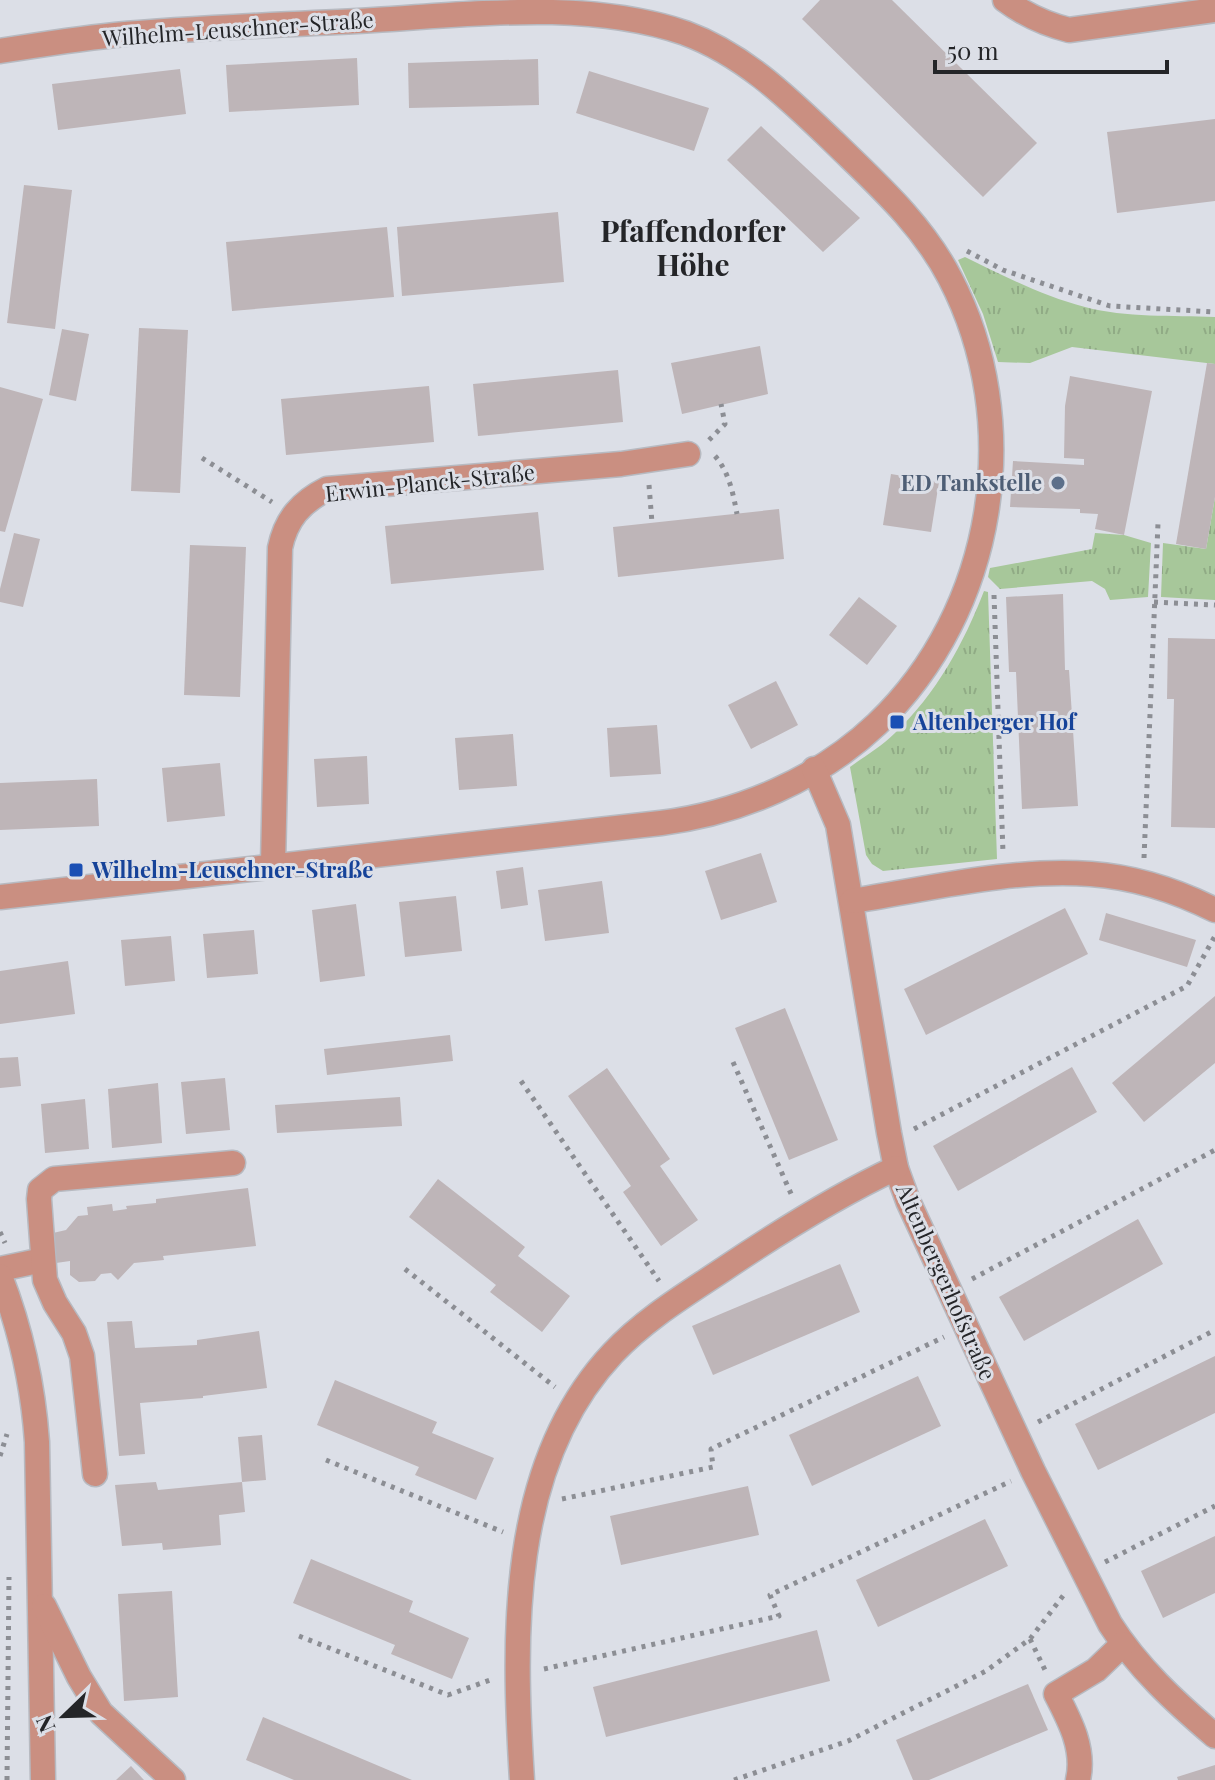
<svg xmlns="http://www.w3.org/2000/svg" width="1215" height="1780" font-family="'Playfair Display',serif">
  <defs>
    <pattern id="grass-tufts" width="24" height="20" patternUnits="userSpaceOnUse" patternTransform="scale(2)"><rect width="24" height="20" fill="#a7c79a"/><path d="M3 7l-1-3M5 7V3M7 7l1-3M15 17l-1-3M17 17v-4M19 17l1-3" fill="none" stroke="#90ab85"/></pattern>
  </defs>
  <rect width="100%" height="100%" fill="#dcdfe7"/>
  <g fill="url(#grass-tufts)">
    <path d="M 965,257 C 1004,276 1043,296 1085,307 C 1126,318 1173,315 1215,317 L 1215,364 L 1072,347 L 1030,363 L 998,362 L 983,314 L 958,260 Z"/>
    <path d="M 1215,497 L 1215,600 L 1161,597 L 1163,543 L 1206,549 Z"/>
    <path d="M 1095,533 L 1124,535 L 1151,543 L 1148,597 L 1110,600 L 1105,589 L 1092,581 L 1000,589 L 988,577 L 990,568 L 1092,549 Z"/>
    <path d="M 984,591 L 988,592 L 997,859 L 883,871 L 872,864 L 866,855 L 850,767 C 865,756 882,746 895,733 C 936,694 964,643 984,591 Z"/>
  </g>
  <g fill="#beb5b8">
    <path d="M 820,0 L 892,0 L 1037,143 L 983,197 L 802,19 Z"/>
    <path d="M 357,58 L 359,105 L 229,112 L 226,65 Z"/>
    <path d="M 538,59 L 539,105 L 409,108 L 408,63 Z"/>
    <path d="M 180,69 L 186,114 L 58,130 L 52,84 Z"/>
    <path d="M 589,71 L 709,108 L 694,151 L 576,113 Z"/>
    <path d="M 1215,119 L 1215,201 L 1117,213 L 1107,132 Z"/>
    <path d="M 761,126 L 860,218 L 823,252 L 727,160 Z"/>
    <path d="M 24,185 L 72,190 L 55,329 L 7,323 Z"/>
    <path d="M 558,212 L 564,282 L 402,296 L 397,227 Z"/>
    <path d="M 387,227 L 394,297 L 232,311 L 226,242 Z"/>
    <path d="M 139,328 L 188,330 L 180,493 L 131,491 Z"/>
    <path d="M 62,329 L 89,334 L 76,401 L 49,395 Z"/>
    <path d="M 760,346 L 768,394 L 682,414 L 671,363 Z"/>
    <path d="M 1207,363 L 1215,364 L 1215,497 L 1206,549 L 1176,544 Z"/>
    <path d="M 618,370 L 623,422 L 478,436 L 473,384 Z"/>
    <path d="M 1070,376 L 1152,391 L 1124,535 L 1095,529 L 1098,514 L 1080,513 L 1080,509 L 1010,507 L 1013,461 L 1084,465 L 1084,459 L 1064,458 L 1065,406 Z"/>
    <path d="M 429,386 L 434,442 L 286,455 L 281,399 Z"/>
    <path d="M 0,387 L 43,399 L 5,532 L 0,531 Z"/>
    <path d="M 891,474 L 939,482 L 931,532 L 883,525 Z"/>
    <path d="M 779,509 L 784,559 L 618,577 L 613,527 Z"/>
    <path d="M 538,512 L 544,570 L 391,584 L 385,526 Z"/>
    <path d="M 14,533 L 40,539 L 23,607 L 0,602 L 0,589 Z"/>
    <path d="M 190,545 L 246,547 L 240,697 L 184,695 Z"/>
    <path d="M 1063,594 L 1065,670 L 1069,670 L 1078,806 L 1022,809 L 1016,672 L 1009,672 L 1006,597 Z"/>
    <path d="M 859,597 L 897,626 L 867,665 L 829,635 Z"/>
    <path d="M 1168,638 L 1215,639 L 1215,828 L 1171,827 L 1174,699 L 1167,699 Z"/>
    <path d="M 776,681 L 798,725 L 751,749 L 728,705 Z"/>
    <path d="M 657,725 L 661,774 L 610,777 L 607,728 Z"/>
    <path d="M 513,734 L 517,786 L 459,790 L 455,738 Z"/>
    <path d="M 367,756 L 369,804 L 317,807 L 314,759 Z"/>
    <path d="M 220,763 L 225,816 L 167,822 L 162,768 Z"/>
    <path d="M 97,779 L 99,826 L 0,830 L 0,783 Z"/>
    <path d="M 761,853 L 777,902 L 721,920 L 705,871 Z"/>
    <path d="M 523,867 L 528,905 L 501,909 L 496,871 Z"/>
    <path d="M 602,881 L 609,933 L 545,941 L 538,890 Z"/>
    <path d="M 456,896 L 462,951 L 405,957 L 399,902 Z"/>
    <path d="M 356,904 L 365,976 L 320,982 L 312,910 Z"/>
    <path d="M 1065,908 L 1088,954 L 926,1035 L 904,989 Z"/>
    <path d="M 1106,913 L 1196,940 L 1187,967 L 1099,940 Z"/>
    <path d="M 254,930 L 258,974 L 207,978 L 203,934 Z"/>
    <path d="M 171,936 L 175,981 L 125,986 L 121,940 Z"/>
    <path d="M 68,961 L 75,1014 L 0,1024 L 0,971 Z"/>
    <path d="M 1215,996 L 1215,1063 L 1144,1122 L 1112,1083 Z"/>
    <path d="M 785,1008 L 838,1140 L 789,1160 L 735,1028 Z"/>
    <path d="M 450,1035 L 453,1061 L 327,1075 L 324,1049 Z"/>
    <path d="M 18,1057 L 21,1086 L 0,1088 L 0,1058 Z"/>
    <path d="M 1072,1067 L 1097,1112 L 958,1191 L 933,1146 Z"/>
    <path d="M 607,1068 L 670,1159 L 660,1166 L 698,1220 L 661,1246 L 623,1192 L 631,1186 L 568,1096 Z"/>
    <path d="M 225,1078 L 230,1130 L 186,1134 L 181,1082 Z"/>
    <path d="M 158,1083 L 162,1143 L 112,1148 L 108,1089 Z"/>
    <path d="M 400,1097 L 402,1126 L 277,1133 L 275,1105 Z"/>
    <path d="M 85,1099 L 89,1149 L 45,1153 L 41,1104 Z"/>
    <path d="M 438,1179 L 525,1247 L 518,1256 L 570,1296 L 542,1332 L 490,1292 L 496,1285 L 409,1217 Z"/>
    <path d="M 248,1188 L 256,1246 L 163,1256 L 164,1260 L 134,1263 L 118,1280 L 111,1273 L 101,1274 L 95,1281 L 79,1282 L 70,1275 L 70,1261 L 56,1263 L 53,1233 L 66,1230 L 78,1216 L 88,1215 L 87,1207 L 112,1204 L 113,1211 L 127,1209 L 126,1206 L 156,1203 L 156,1199 Z"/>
    <path d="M 1138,1219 L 1163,1264 L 1024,1341 L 999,1297 Z"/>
    <path d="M 840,1264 L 860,1312 L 713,1375 L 692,1326 Z"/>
    <path d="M 132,1321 L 135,1348 L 197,1345 L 197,1340 L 259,1331 L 267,1388 L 203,1396 L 203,1398 L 140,1403 L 145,1454 L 119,1456 L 107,1322 Z"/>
    <path d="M 1215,1356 L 1215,1413 L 1098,1470 L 1075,1424 Z"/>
    <path d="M 918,1376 L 941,1426 L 812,1486 L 789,1435 Z"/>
    <path d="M 335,1380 L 437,1422 L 432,1433 L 494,1458 L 476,1500 L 415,1475 L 419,1467 L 317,1425 Z"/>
    <path d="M 262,1435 L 266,1480 L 242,1482 L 245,1512 L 219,1515 L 221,1545 L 163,1550 L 162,1543 L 122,1546 L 115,1485 L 156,1482 L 158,1490 L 242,1482 L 238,1437 Z"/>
    <path d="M 748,1486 L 759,1535 L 621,1565 L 610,1516 Z"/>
    <path d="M 985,1519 L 1008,1566 L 878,1627 L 856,1580 Z"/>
    <path d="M 1215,1536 L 1215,1593 L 1163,1618 L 1141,1571 Z"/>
    <path d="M 311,1559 L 413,1601 L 409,1612 L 469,1638 L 452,1679 L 391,1654 L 395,1645 L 293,1603 Z"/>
    <path d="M 172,1591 L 178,1697 L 124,1701 L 118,1594 Z"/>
    <path d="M 817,1630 L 830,1681 L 606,1737 L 593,1687 Z"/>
    <path d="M 1028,1684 L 1048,1730 L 929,1780 L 913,1780 L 896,1740 Z"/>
    <path d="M 263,1717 L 412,1780 L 294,1780 L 246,1760 Z"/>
    <path d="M 1215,1765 L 1215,1780 L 1178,1780 L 1177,1777 Z"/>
    <path d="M 131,1766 L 144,1780 L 116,1780 Z"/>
  </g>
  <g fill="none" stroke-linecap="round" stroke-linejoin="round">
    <defs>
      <g id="minor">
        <path d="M 1005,0 C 1025,15 1045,24 1069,30 L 1215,10"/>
        <path d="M 0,51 C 38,45 77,39 115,35 C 201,27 288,25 374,20 C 475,14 588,0 685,33 C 745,55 789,99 835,143 C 878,185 922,224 950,278 C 1025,422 996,611 877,724 C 819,779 740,813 661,823 L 0,897"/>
        <path d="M 814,769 L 838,825 L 889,1133 L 896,1168 L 908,1201 L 1033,1471 L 1110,1624 C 1138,1668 1175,1702 1215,1736"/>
        <path d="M 273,865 L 280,548 C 286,519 301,502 327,489 L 621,464 L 688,454"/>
        <path d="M 852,901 C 929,889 1012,868 1091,874 C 1133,877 1177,891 1215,910"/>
        <path d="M 0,1269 L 43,1260"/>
        <path d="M 0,1276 C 21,1330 33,1385 37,1442 L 43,1780"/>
        <path d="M 95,1474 L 82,1356 L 74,1333 L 55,1303 L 45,1280 L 39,1199 L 40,1190 L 54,1179 L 233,1163"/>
        <path d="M 44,1606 L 79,1677 L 101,1713 L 173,1780"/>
        <path d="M 522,1780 C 513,1638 508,1464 613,1353 C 645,1319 685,1295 724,1269 C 779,1232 836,1196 896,1168"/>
        <path d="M 1078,1780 C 1085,1749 1070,1721 1056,1694 L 1096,1670 L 1123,1644"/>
      </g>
    </defs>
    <use href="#minor" stroke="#b7bac1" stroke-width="27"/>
    <g stroke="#8c8e94" stroke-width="5" stroke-dasharray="4 6" stroke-linecap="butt">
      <path d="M 967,251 L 1003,270 L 1110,306 L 1215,312"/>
      <path d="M 709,440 L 725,424 L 721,404"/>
      <path d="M 715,456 C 729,472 733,493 737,514"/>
      <path d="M 202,458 L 272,502"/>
      <path d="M 649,485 L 652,523"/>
      <path d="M 994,595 L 1003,853"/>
      <path d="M 1154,602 L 1215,605"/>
      <path d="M 1144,858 L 1158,523"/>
      <path d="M 733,1062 L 792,1196"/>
      <path d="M 521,1081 L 659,1281"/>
      <path d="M 914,1129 L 1187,986 L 1215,936"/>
      <path d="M 0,1232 L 5,1243"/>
      <path d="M 405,1269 L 555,1387"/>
      <path d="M 972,1279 L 1215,1150"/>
      <path d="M 1038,1422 L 1215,1330"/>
      <path d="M 0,1456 L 7,1434"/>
      <path d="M 326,1460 L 503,1532"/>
      <path d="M 562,1499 L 713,1467 L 711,1449 L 944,1337"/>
      <path d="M 1105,1562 L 1215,1506"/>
      <path d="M 299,1636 L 448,1695 L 493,1679"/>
      <path d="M 1030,1639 L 1046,1672"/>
      <path d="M 544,1669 L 779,1616 L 770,1595 L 1011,1481"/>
      <path d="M 7,1780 L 9,1577"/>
      <path d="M 734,1780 L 848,1741 L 986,1671 L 1030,1639 L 1066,1592"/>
    </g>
    <use href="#minor" stroke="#ca8f81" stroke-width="24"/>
  </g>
  <circle fill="#5c6f8a" stroke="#dcdfe7" stroke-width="3" cx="1058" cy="483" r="8"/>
  <g fill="#1a4fb4" stroke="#dcdfe7" stroke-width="3">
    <rect x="889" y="714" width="16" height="16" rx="4"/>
    <rect x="68" y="862" width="16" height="16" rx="4"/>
  </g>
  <g text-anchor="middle" stroke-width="6" stroke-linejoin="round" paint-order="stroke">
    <g font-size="22" fill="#242528" stroke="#dcdfe7">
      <text transform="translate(238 29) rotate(-4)" y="8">Wilhelm-Leuschner-Straße</text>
      <text transform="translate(430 483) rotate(-6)" y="8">Erwin-Planck-Straße</text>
      <text transform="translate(946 1282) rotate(66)" y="8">Altenbergerhofstraße</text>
    </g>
    <g font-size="22" font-weight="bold" fill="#4e5e75" stroke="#dcdfe7" text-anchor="end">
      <text x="1042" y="491">ED Tankstelle</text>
    </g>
    <g font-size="22" font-weight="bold" fill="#164399" stroke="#dcdfe7" text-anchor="start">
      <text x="913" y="730">Altenberger Hof</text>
      <text x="92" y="878">Wilhelm-Leuschner-Straße</text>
    </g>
    <g font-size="30" font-weight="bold" fill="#242528" stroke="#dcdfe7">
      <text x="693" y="242">Pfaffendorfer<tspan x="693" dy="34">Höhe</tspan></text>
    </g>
  </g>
  <g transform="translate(64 1716) rotate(247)" stroke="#dcdfe7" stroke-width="6" paint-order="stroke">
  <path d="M0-6L14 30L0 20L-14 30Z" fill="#242528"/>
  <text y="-12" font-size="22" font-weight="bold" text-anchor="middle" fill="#242528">N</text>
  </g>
  <path d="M935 60v12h232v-12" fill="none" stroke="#242528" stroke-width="4"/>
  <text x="947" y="60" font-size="24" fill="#242528" stroke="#dcdfe7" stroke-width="6" paint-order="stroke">50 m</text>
</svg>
